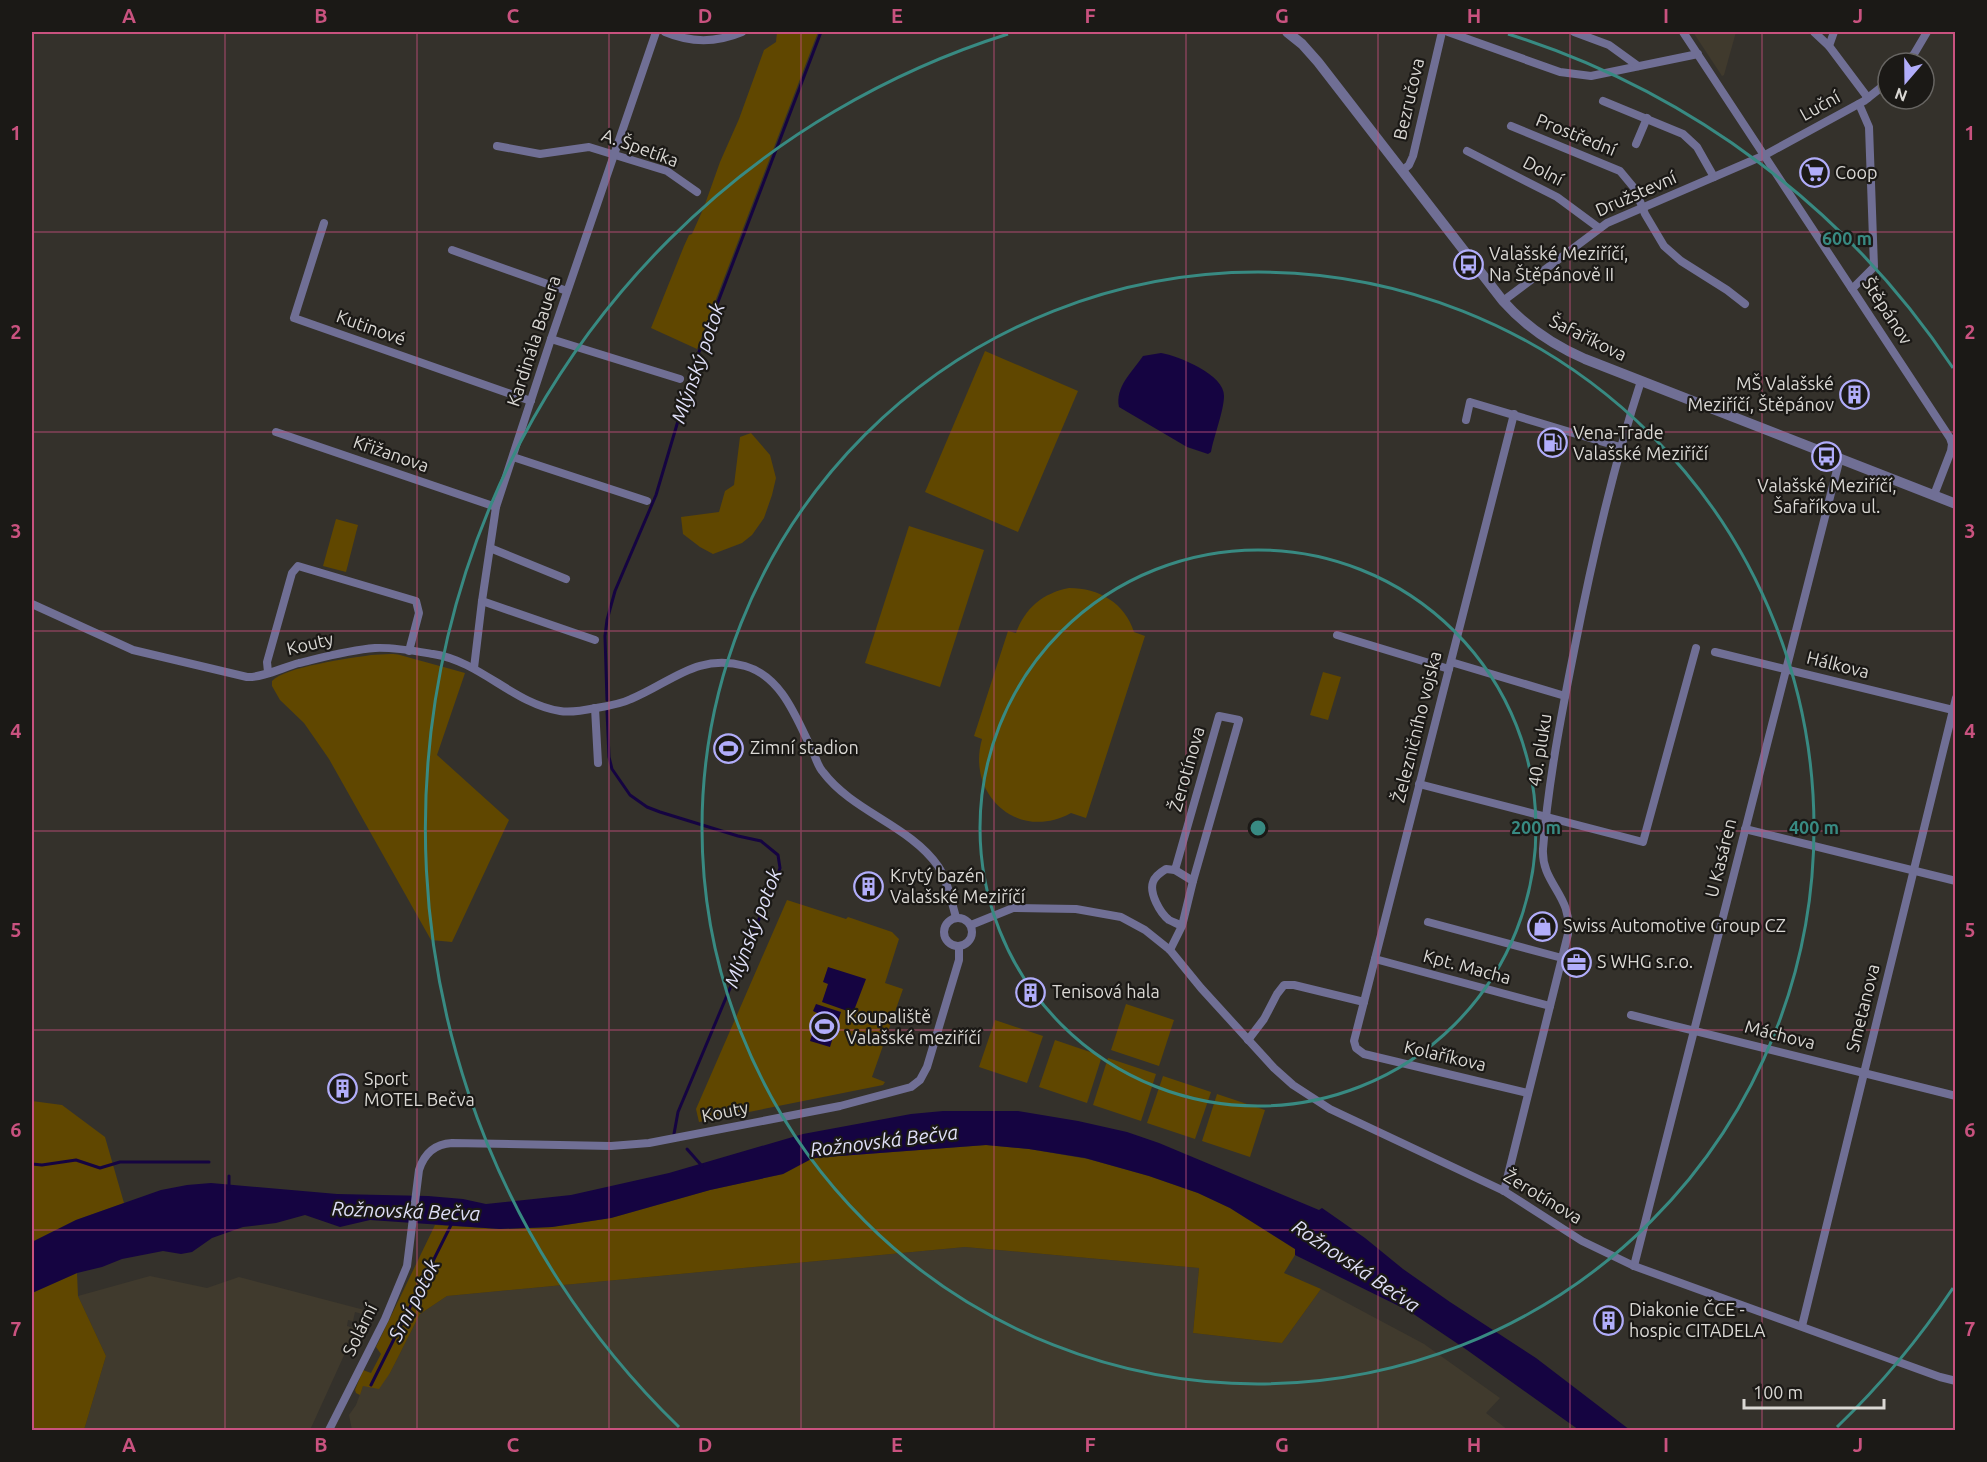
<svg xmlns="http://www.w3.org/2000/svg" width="1987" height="1462" font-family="Ubuntu,sans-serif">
  <rect width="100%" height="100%" fill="#34312b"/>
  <g fill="#403a2d">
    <path d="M 1693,32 L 1736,32 L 1724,75 L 1722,76 Z"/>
    <path d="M 965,1247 L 1199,1268 L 1193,1333 L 1282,1343 L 1321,1289 L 1424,1344 L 1500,1398 L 1486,1413 L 1508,1430 L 352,1430 L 349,1415 L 356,1405 L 363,1386 L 390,1373 L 420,1314 L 447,1296 Z"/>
    <path d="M 150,1276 L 207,1288 L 239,1277 L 372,1312 L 370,1316 L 355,1312 L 353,1321 L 348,1320 L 347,1326 L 356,1329 L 310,1430 L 84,1430 L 106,1356 L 78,1296 Z"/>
  </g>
  <g fill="#604700">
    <path d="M 777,32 L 818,32 L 697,349 L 651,328 L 684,246 L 689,235 L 692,234 L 704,207 L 720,162 L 739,119 L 764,50 L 776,42 Z"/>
    <path d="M 985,351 L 1078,391 L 1018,532 L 925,492 Z"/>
    <path d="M 751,433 L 770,455 L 776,478 L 772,495 L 764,518 L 752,535 L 742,543 L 713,554 L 700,547 L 683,534 L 681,517 L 719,512 L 725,491 L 734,485 L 740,437 Z"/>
    <path d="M 336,519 L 358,525 L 346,572 L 323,566 Z"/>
    <path d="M 909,526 L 984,550 L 940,687 L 865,663 Z"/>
    <path d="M 1069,588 C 1099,588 1125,603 1134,632 L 1145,636 L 1086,818 L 1071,813 C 1018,842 966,795 982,739 L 974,736 L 1008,631 L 1016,633 C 1025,608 1043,593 1069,588 Z"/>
    <path d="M 371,655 C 379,655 392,653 400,655 C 421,661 444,667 465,673 L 437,755 L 509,820 L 452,942 L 431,940 L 329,759 L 304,723 L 280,700 L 272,686 L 272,681 C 284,667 351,658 371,655 Z"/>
    <path d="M 1323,672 L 1341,677 L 1328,720 L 1310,715 Z"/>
    <path d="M 787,900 L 846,919 L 848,917 L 892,932 L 899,939 L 885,983 L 903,989 L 872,1077 L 885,1082 L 883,1085 L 699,1122 L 696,1109 Z"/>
    <path d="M 1126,1004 L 1174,1020 L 1159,1066 L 1111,1050 Z"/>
    <path d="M 995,1020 L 1043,1036 L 1027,1083 L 979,1067 Z"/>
    <path d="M 1055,1040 L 1102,1056 L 1087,1103 L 1039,1087 Z"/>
    <path d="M 1108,1058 L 1156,1074 L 1141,1121 L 1093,1105 Z"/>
    <path d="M 1163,1076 L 1211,1092 L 1195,1139 L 1147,1123 Z"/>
    <path d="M 1217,1094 L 1265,1110 L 1250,1157 L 1202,1141 Z"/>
    <path d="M 32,1101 L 62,1105 L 105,1137 L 124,1203 L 76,1220 L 32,1242 Z"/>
    <path d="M 986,1145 L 1029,1149 L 1088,1159 L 1149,1176 L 1198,1193 L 1230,1208 L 1295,1249 L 1295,1255 L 1284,1273 L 1321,1289 L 1282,1343 L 1193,1333 L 1199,1268 L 965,1247 L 447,1296 L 420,1314 L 390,1373 L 379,1389 L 363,1386 L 360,1395 L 356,1393 L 355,1390 L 363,1370 L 371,1373 L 381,1354 L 376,1347 L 435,1225 L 500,1229 L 552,1227 L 611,1218 L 710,1190 L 783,1174 L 813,1158 Z"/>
    <path d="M 77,1273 L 78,1296 L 106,1356 L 84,1430 L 32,1430 L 32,1293 Z"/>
  </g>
  <g fill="#150441">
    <path d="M 1161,353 C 1179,356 1225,375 1224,396 C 1224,410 1214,436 1211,452 L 1208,454 L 1187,447 L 1119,407 C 1115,387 1132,372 1143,356 Z"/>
    <path d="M 828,967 L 866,979 L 853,1013 L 822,1002 L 828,984 L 823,982 Z"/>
    <path d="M 816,1004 L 841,1012 L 830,1047 L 810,1041 L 819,1014 L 813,1011 Z"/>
    <path d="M 943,1111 L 1018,1111 L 1078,1121 L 1127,1132 L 1159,1143 L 1319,1210 L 1322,1208 L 1365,1238 L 1403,1269 L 1450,1302 L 1536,1358 L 1630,1430 L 1579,1430 L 1467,1350 L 1409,1311 L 1295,1255 L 1295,1249 L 1230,1208 L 1198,1193 L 1149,1176 L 1085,1158 L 1029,1149 L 986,1145 L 813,1158 L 783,1174 L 710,1190 L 611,1218 L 552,1227 L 500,1229 L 370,1220 L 340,1227 L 305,1215 L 276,1223 L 243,1227 L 212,1238 L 192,1252 L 181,1254 L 163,1251 L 122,1259 L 102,1267 L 77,1273 L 32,1293 L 32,1242 L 76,1220 L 124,1203 L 161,1190 L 187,1185 L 211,1183 L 337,1194 L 428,1196 L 463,1199 L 486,1204 L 571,1195 L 669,1173 L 803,1134 L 911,1114 Z"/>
  </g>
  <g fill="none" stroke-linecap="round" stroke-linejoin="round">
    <g stroke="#150441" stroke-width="3">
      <path d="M 607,700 L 605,636 L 607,620 L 615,591 L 656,495 L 697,357 L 821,32"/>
      <path d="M 607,711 L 609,757 L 612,769 L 630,795 L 647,807 L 660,812 L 738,836 L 761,841 L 778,855 L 780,868 L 778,874 L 678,1112 L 674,1134"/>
      <path d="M 687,1149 L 702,1166"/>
      <path d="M 32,1164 L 42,1165 L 76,1160 L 100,1168 L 120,1162 L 209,1162"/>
      <path d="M 229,1189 L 229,1176"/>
      <path d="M 371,1385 L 452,1223"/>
    </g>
    <g stroke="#706f95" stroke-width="8">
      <path d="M 665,32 C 691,43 716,43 742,32"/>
      <path d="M 1448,32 L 1560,72 L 1591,76 L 1698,54"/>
      <path d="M 1574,32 L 1609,45 L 1638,66"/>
      <path d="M 1683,32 L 1950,438 L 1952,444 L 1951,451 L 1934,495"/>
      <path d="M 1814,32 L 1829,46"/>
      <path d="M 1834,32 L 1829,46 L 1868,98"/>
      <path d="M 1906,63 L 1914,54 L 1927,32"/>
      <path d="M 1603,101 L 1683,134 L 1697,147 L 1714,177"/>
      <path d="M 1511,126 L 1620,171 L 1635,189 L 1645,214 L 1664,246 L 1681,261 L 1727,290 L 1745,304"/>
      <path d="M 1636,144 L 1647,118"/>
      <path d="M 497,146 L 540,154 L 589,147 L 667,171 L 697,192"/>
      <path d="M 1467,151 L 1557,197 L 1599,228"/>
      <path d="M 1402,171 L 1409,165 L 1413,156 L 1442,32"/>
      <path d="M 324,223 L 294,318 L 531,401"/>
      <path d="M 452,250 L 567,291"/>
      <path d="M 1852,289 L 1874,267 L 1869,127 L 1859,104"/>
      <path d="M 1503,301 L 1607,223 L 1765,155 L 1864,101 L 1888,82"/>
      <path d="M 551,339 L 680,379"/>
      <path d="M 1514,414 L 1354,1041 L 1356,1048 L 1364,1054 L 1528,1093"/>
      <path d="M 1466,420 L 1470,402 L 1620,447"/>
      <path d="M 276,432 L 496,507"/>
      <path d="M 513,457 L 647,501"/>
      <path d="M 490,548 L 566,579"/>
      <path d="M 482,601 L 595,640"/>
      <path d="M 32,604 L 133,650 L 247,677 C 262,678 284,667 299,663 C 324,657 349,650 375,648 C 393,647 415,651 433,654 C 480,661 514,704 560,711 C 571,713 586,710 596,708 C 608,706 621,704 631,699 C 672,682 697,653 745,666 C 783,677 797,720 813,752 C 816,758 818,767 823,772 C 853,812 909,825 938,866 C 948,881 951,901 956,917"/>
      <path d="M 1337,635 L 1449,669"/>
      <path d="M 1715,652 L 1953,710"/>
      <path d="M 1451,662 L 1565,696"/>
      <path d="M 474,668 L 482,601 L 496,507 L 551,339 L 656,32"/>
      <path d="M 268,672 L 267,662 L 292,573 L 298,566 L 416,601 L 419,613 L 409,651"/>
      <path d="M 595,708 L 598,763"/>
      <path d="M 1419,784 L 1643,842 L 1696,648"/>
      <path d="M 1745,829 L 1956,881"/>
      <path d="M 1175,870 L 1193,881"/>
      <circle cx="958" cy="932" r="14"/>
      <path d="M 1428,922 L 1562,958"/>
      <path d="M 971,925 L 1013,908 L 1076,909 L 1121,917 L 1145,930 L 1170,950 L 1201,988 L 1274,1068 L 1293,1085 L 1330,1109 L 1504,1191 L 1582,1241 L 1634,1266 L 1940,1377 L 1956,1381"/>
      <path d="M 1170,950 L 1182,926 L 1193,881 L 1239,720 L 1219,716 L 1175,870 L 1166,869 C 1161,872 1155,876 1153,882 C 1149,893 1160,913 1169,920 C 1173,922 1178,924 1182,926"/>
      <path d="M 1375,959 L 1550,1006"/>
      <path d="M 1631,1015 L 1956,1096"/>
      <path d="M 1248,1040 L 1264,1019 L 1277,994 L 1284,985 L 1294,985 L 1364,1002"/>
      <path d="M 1504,1191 L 1568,934 C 1573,895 1541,884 1543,849 C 1548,783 1561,716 1574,651 C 1592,559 1612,470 1641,381"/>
      <path d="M 1634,1266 L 1840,458"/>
      <path d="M 1802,1326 L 1956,698"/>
      <path d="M 329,1430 L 385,1319 L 407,1266 L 419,1170 C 424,1154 435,1144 452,1143 L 611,1146 L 649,1143 L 840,1106 L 911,1087 L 920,1080 L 927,1067 L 959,960 L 959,946"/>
    </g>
    <path stroke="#706f95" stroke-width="10" d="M 1287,32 L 1302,44 L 1318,62 L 1503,301 C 1526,327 1553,345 1585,359 L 1956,504"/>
  </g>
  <path fill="none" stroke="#c9527f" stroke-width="1.5" stroke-opacity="0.55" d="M 225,32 L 225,1430M 417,32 L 417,1430M 609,32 L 609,1430M 801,32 L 801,1430M 994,32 L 994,1430M 1186,32 L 1186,1430M 1378,32 L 1378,1430M 1570,32 L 1570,1430M 1762,32 L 1762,1430M 32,232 L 1956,232M 32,432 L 1956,432M 32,631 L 1956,631M 32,831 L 1956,831M 32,1030 L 1956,1030M 32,1230 L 1956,1230"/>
  <g fill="none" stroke="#388a82" stroke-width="3">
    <circle cx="1258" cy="828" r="278"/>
    <circle cx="1258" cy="828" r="556"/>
    <path d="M1953 1288A833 833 0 0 1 1837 1427M679 1427A833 833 0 0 1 1008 34M1508 34A833 833 0 0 1 1953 368"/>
  </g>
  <defs>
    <symbol id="supermarket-ring" viewBox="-11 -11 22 22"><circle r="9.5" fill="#1b1916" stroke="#b1adfa" stroke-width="1.5"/><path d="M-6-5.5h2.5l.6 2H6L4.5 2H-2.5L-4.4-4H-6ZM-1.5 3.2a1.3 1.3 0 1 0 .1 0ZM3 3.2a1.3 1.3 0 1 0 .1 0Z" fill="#b1adfa"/></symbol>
    <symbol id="bus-ring" viewBox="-11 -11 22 22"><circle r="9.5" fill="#1b1916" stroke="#b1adfa" stroke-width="1.5"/><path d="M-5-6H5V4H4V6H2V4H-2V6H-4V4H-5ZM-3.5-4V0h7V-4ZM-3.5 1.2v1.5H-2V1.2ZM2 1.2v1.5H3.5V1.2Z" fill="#b1adfa"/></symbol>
    <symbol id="building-ring" viewBox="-11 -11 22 22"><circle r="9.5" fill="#1b1916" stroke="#b1adfa" stroke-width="1.5"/><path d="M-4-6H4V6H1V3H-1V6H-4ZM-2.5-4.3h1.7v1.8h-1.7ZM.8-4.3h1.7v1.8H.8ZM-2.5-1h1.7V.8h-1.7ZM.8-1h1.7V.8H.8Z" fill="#b1adfa"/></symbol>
    <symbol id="fuel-ring" viewBox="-11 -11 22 22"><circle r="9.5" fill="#1b1916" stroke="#b1adfa" stroke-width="1.5"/><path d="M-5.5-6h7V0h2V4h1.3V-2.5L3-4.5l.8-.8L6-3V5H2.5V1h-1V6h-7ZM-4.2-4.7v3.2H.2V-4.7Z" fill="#b1adfa"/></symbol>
    <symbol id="stadium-ring" viewBox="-11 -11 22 22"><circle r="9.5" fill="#1b1916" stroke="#b1adfa" stroke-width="1.5"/><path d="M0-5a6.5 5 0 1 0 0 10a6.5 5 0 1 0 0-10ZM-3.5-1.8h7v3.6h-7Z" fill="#b1adfa"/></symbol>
    <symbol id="shop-ring" viewBox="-11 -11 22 22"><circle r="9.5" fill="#1b1916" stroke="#b1adfa" stroke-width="1.5"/><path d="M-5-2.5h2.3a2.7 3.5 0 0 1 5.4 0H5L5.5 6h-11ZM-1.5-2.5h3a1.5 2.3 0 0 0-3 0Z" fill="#b1adfa"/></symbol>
    <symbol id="office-ring" viewBox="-11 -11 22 22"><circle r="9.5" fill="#1b1916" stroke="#b1adfa" stroke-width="1.5"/><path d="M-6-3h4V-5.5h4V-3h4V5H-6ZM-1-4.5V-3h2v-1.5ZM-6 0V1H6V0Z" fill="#b1adfa"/></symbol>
  </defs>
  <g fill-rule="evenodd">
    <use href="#supermarket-ring" x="1798" y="156" width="33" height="33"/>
    <use href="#bus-ring" x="1452" y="248" width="33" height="33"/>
    <use href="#building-ring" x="1838" y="378" width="33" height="33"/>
    <use href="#fuel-ring" x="1536" y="426" width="33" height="33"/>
    <use href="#bus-ring" x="1810" y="440" width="33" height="33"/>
    <use href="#stadium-ring" x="712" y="732" width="33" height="33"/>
    <use href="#building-ring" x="852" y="870" width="33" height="33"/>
    <use href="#shop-ring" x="1526" y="910" width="33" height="33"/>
    <use href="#office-ring" x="1560" y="946" width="33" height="33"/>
    <use href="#building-ring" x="1014" y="976" width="33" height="33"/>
    <use href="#stadium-ring" x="808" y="1010" width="33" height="33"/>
    <use href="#building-ring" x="326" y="1072" width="33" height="33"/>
    <use href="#building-ring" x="1592" y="1304" width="33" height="33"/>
  </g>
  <g text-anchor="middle" stroke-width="4.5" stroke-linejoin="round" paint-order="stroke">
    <g font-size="18" fill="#dad8d4" stroke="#1b1916">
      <text transform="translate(1409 99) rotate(-77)" y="6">Bezručova</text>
      <text transform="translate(1820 106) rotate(-29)" y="6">Luční</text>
      <text transform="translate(1576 135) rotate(22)" y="6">Prostřední</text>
      <text transform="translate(640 148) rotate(20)" y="6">A. Špetíka</text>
      <text transform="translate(1543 171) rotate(28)" y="6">Dolní</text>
      <text transform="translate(1636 194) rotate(-24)" y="6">Družstevní</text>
      <text transform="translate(1887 311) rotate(57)" y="6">Štěpánov</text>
      <text transform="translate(371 328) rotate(20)" y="6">Kutinové</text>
      <text transform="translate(1588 338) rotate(26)" y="6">Šafaříkova</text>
      <text transform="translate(534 341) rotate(-72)" y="6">Kardinála Bauera</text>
      <text transform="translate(391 454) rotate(19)" y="6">Křižanova</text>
      <text transform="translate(310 644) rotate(-13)" y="6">Kouty</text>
      <text transform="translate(1838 665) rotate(14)" y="6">Hálkova</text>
      <text transform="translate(1417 727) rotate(-76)" y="6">Železničního vojska</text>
      <text transform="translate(1540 750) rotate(-81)" y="6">40. pluku</text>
      <text transform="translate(1187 769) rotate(-74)" y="6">Žerotínova</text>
      <text transform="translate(1721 858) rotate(-76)" y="6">U Kasáren</text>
      <text transform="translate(1467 967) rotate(15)" y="6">Kpt. Macha</text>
      <text transform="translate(1863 1008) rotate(-76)" y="6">Smetanova</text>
      <text transform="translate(1780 1035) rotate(14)" y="6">Máchova</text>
      <text transform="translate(1445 1056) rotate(13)" y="6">Kolaříkova</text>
      <text transform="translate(725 1112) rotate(-11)" y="6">Kouty</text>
      <text transform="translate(1543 1197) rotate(31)" y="6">Žerotínova</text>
      <text transform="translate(360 1330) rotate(-64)" y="6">Solární</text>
    </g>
    <g font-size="18" fill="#dad8d4" stroke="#1b1916" text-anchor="start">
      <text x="1835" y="179">Coop</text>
      <text x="1489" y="260">Valašské Meziříčí,<tspan x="1489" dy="21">Na Štěpánově II</tspan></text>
      <text x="1834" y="390" text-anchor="end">MŠ Valašské<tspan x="1834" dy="21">Meziříčí, Štěpánov</tspan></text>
      <text x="1573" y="439">Vena-Trade<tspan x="1573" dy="21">Valašské Meziříčí</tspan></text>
      <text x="1827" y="492" text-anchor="middle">Valašské Meziříčí,<tspan x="1827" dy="21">Šafaříkova ul.</tspan></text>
      <text x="750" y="754">Zimní stadion</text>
      <text x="890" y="882">Krytý bazén<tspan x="890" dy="21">Valašské Meziříčí</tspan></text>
      <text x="1563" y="932">Swiss Automotive Group CZ</text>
      <text x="1597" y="968">S WHG s.r.o.</text>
      <text x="1052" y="998">Tenisová hala</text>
      <text x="846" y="1023">Koupaliště<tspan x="846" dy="21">Valašské meziříčí</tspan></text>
      <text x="364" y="1085">Sport<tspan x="364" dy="21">MOTEL Bečva</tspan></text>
      <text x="1629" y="1316">Diakonie ČCE -<tspan x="1629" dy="21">hospic CITADELA</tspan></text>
    </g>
    <g font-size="20" font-style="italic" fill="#dfdff7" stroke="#1b1916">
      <text transform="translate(698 363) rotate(-71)" y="7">Mlýnský potok</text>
      <text transform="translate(753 928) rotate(-69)" y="7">Mlýnský potok</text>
      <text transform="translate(884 1141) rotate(-7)" y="7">Rožnovská Bečva</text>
      <text transform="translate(406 1211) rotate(2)" y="7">Rožnovská Bečva</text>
      <text transform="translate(1356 1266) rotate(34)" y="7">Rožnovská Bečva</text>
      <text transform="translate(414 1300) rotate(-63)" y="7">Srní potok</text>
    </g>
  </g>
  <circle cx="1258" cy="828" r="9" fill="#388a82" stroke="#1b1916" stroke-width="3"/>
  <g font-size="18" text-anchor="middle" font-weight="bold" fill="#388a82" stroke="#1b1916" stroke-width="4.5" stroke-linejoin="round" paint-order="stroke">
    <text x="1847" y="245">600 m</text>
    <text x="1536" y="834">200 m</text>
    <text x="1814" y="834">400 m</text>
  </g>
  <rect width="1987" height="1462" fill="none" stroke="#1b1916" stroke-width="66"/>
  <g transform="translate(1906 81) rotate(200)"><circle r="28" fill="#1b1916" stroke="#676562" stroke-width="1.5"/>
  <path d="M0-4.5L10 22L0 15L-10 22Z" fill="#b1adfa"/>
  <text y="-9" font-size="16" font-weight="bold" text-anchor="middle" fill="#dad8d4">N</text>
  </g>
  <path d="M1744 1399v9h140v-9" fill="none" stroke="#dad8d4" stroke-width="3"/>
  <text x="1753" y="1399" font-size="18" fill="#dad8d4" stroke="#1b1916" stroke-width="4.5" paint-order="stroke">100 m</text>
  <rect x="33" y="33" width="1921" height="1396" fill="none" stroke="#c9527f" stroke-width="2"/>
  <g font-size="20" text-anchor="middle" font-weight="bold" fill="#c9527f">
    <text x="129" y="23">A</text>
    <text x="321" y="23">B</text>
    <text x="513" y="23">C</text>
    <text x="705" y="23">D</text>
    <text x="897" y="23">E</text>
    <text x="1090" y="23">F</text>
    <text x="1282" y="23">G</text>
    <text x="1474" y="23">H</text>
    <text x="1666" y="23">I</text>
    <text x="1858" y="23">J</text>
    <text x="16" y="140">1</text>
    <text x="1970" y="140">1</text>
    <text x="16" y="339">2</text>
    <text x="1970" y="339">2</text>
    <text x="16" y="538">3</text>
    <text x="1970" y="538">3</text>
    <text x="16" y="738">4</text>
    <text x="1970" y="738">4</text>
    <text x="16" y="937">5</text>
    <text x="1970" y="937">5</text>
    <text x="16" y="1137">6</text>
    <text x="1970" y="1137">6</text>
    <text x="16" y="1336">7</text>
    <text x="1970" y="1336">7</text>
    <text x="129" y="1452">A</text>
    <text x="321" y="1452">B</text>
    <text x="513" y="1452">C</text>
    <text x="705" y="1452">D</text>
    <text x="897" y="1452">E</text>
    <text x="1090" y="1452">F</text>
    <text x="1282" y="1452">G</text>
    <text x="1474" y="1452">H</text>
    <text x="1666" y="1452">I</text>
    <text x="1858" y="1452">J</text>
  </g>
</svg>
